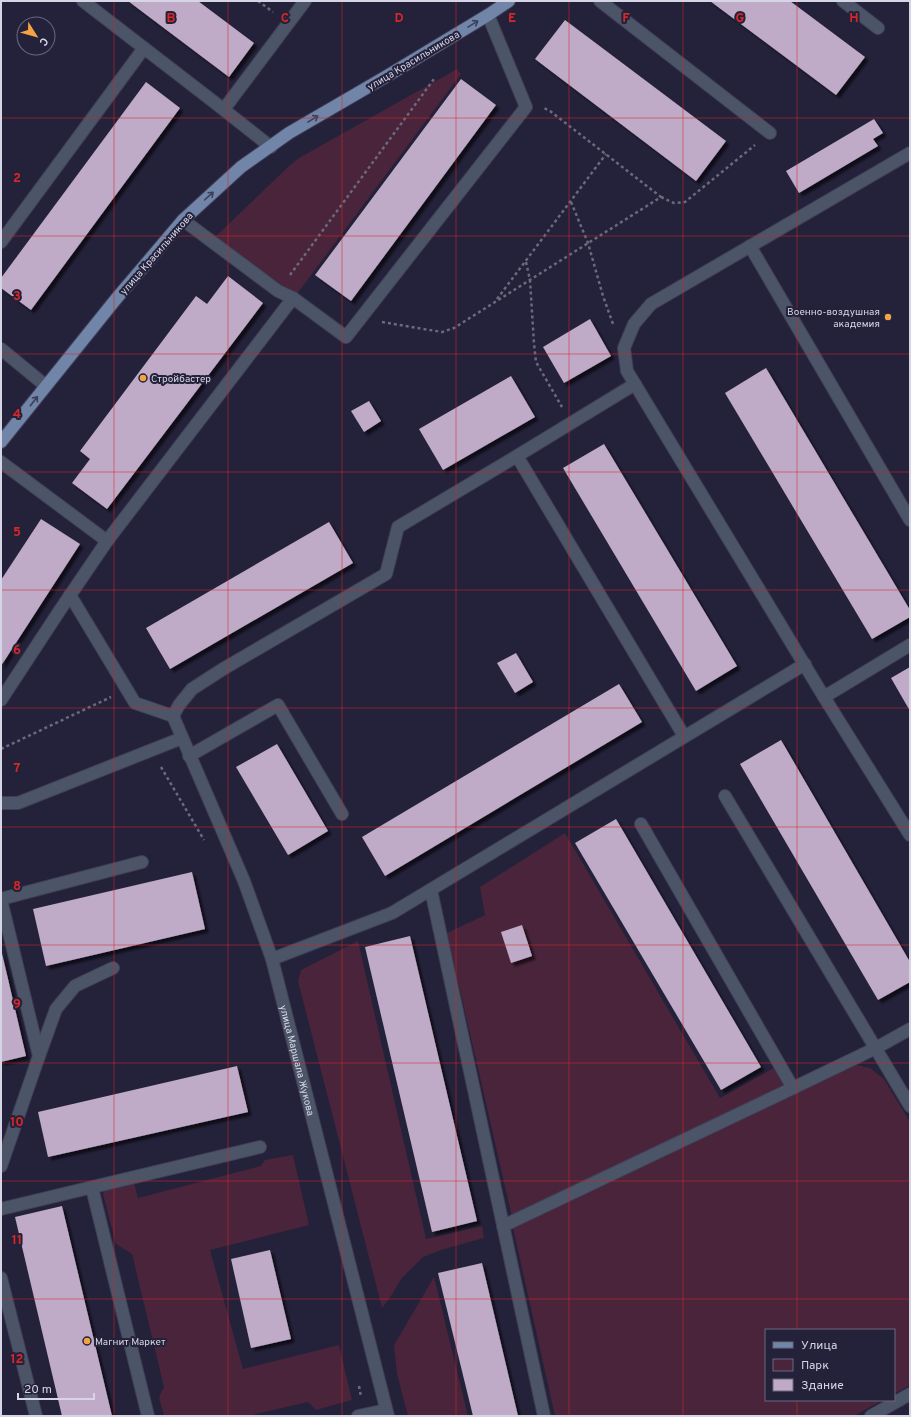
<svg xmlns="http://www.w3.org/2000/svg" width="911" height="1417" font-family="Overpass,sans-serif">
  <defs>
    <filter id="shadow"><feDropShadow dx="3.5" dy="3.5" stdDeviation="1" flood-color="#0009"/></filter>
  </defs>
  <rect width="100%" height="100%" fill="#24213a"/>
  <g fill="#49243b">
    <path d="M 457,69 L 461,74 L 297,294 L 278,285 L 214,238 L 289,166 L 299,158 Z"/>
    <path d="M 565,833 L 720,1098 L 774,1068 L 784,1086 L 512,1217 L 447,933 L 485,915 L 480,887 Z"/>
    <path d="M 358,941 L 426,1239 L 482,1226 L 484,1238 L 441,1250 L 423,1257 L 402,1278 L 391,1296 L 382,1308 L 298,981 L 301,970 Z"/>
    <path d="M 853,1064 L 870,1068 L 884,1079 L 910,1122 L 910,1385 L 894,1394 L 894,1330 L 766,1330 L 766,1400 L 883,1400 L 854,1416 L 555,1416 L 513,1228 Z"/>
    <path d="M 293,1155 L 309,1225 L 210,1250 L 243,1369 L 339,1345 L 352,1400 L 316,1410 L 308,1402 L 248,1416 L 164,1416 L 159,1397 L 164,1387 L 132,1254 L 116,1244 L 103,1194 L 105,1190 L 134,1183 L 138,1198 L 261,1166 L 265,1160 Z"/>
    <path d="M 434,1277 L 468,1416 L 408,1416 L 397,1374 L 394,1345 Z"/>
  </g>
  <g fill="#bfabc7" filter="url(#shadow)">
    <path d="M 128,1 L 198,1 L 254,43 L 229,77 Z"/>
    <path d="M 710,1 L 790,1 L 865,57 L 836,95 Z"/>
    <path d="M 565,20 L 726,141 L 696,181 L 535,59 Z"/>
    <path d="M 461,79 L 496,105 L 351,301 L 315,275 Z"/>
    <path d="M 146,82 L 180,108 L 31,310 L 1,288 L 1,278 Z"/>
    <path d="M 874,119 L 883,133 L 873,139 L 878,146 L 799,193 L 786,171 Z"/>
    <path d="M 228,276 L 263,303 L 107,509 L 72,483 L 90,459 L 80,451 L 196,296 L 207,304 Z"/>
    <path d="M 590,319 L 611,356 L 564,383 L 543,347 Z"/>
    <path d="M 766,368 L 910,610 L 910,617 L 872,639 L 725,393 Z"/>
    <path d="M 511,376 L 535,417 L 443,470 L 419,429 Z"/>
    <path d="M 369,401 L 381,421 L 364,432 L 351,411 Z"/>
    <path d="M 604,444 L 737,666 L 696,691 L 563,468 Z"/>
    <path d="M 41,519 L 80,544 L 1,666 L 1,580 Z"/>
    <path d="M 329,522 L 353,563 L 170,669 L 146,628 Z"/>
    <path d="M 516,653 L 533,682 L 515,693 L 497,663 Z"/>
    <path d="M 910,667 L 910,711 L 891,678 Z"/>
    <path d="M 619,684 L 642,722 L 385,876 L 362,837 Z"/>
    <path d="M 781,740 L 910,962 L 910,982 L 878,1000 L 740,764 Z"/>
    <path d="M 277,744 L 328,831 L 288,855 L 236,767 Z"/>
    <path d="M 616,819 L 761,1067 L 721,1090 L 575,843 Z"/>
    <path d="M 192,872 L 205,929 L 46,966 L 33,909 Z"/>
    <path d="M 522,925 L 532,956 L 511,963 L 501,932 Z"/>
    <path d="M 410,936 L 477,1221 L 432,1232 L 365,947 Z"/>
    <path d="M 1,949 L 26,1056 L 1,1062 Z"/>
    <path d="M 237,1066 L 248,1112 L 48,1157 L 38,1112 Z"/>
    <path d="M 62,1206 L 112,1416 L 62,1416 L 15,1217 Z"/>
    <path d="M 270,1250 L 291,1339 L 251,1348 L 231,1259 Z"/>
    <path d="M 482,1263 L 518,1416 L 473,1416 L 438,1273 Z"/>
  </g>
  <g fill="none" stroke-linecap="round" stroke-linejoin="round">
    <defs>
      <g id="lane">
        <path d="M 83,1 L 214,102 L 271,147"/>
        <path d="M 600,1 L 770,133"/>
        <path d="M 843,1 L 878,28"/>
        <path d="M 224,109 L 305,1"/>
        <path d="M 183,220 L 278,291 L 293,298"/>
        <path d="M 1,242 L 144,48"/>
        <path d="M 1,349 L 46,386"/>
        <path d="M 517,456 L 684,736"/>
        <path d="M 1,462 L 107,541"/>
        <path d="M 70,595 L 135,703 L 173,716 L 179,705 L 192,689 L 223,669 L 386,574 L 398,527 L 517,456 L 635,384"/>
        <path d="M 824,697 L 910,645"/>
        <path d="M 1,700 L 60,610 L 107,541 L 293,298 L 346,337 L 526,107 L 488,15"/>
        <path d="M 189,756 L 278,705 L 342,814"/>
        <path d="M 725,796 L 910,1106"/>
        <path d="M 1,803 L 18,803 L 182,738"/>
        <path d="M 641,824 L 793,1088 L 876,1048 L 910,1029"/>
        <path d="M 431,890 L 544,1416"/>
        <path d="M 1,899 L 142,862"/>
        <path d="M 1,900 L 39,1056 L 1,1166"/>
        <path d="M 39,1056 L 56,1009 L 75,986 L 113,968"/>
        <path d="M 92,1188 L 148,1416"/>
        <path d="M 1,1209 L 260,1147"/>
        <path d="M 503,1226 L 793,1088"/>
        <path d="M 1,1278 L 36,1416"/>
        <path d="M 358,1416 L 386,1410"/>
      </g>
      <g id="street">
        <path d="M 910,153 L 651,304 L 634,324 L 624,348 L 627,371 L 824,697 L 910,835"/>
        <path d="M 750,246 L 910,520"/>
        <path id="s1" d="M 173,716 L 244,881 L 272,959 L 388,1416"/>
        <path d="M 272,959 L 392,913 L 805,664"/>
        <path d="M 871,1416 L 910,1394"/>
      </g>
      <path id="primary" d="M 1,442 L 116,299 L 183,220 L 241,167 L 289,133 L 387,76 L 488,15 L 509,1"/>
    </defs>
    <use href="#lane" stroke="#403e56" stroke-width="14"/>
    <use href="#street" stroke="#403e56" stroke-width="14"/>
    <use href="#primary" stroke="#403e56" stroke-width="14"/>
    <g stroke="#6c697f" stroke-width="2.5" stroke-dasharray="3 3" stroke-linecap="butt">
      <path d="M 258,1 L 273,12"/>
      <path d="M 661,197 L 674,203 L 685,202 L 755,145"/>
      <path d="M 571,202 L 588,243 L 603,296 L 613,324"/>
      <path d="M 526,262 L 530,280 L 534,344 L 536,362 L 562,407"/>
      <path d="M 290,275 L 434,79"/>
      <path d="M 497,299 L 606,154"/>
      <path d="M 382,322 L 442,332 L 454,328 L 661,197 L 550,111 L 544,108"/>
      <path d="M 1,749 L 111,697"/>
      <path d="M 161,767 L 204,840"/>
      <path d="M 359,1386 L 361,1397"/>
    </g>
    <use href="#lane" stroke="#4b5567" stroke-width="12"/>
    <use href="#street" stroke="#4b5567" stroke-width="12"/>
    <use href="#primary" stroke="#7085a8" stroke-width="12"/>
  </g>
  <defs><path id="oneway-shaft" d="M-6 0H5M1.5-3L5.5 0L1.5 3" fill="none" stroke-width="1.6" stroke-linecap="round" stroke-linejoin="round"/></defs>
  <g stroke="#3b3f5b">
    <use href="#oneway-shaft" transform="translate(473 24) rotate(-31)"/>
    <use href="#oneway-shaft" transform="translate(313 119) rotate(-31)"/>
    <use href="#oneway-shaft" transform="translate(209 196) rotate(-42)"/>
    <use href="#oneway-shaft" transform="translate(34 401) rotate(-52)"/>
  </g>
  <path fill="none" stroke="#d62828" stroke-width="1" stroke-opacity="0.55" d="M 114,1 L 114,1416M 228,1 L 228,1416M 342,1 L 342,1416M 456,1 L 456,1416M 569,1 L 569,1416M 683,1 L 683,1416M 797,1 L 797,1330M 1,118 L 910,118M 1,236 L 910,236M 1,354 L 910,354M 1,472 L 910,472M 1,590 L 910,590M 1,708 L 910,708M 1,827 L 910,827M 1,945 L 910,945M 1,1063 L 910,1063M 1,1181 L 910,1181M 1,1299 L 910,1299M 797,1400 L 797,1416"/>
  <g fill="#f4a344" stroke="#24213a" stroke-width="1.5">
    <circle cx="888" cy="317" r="4"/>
    <circle cx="143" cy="378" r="4"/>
    <circle cx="87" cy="1341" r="4"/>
  </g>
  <g text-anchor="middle" stroke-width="4" stroke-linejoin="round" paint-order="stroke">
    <g font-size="10" fill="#d6d5e6" stroke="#24213a">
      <text transform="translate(413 60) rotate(-31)" y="4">улица Красильникова</text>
      <text transform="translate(156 253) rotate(-49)" y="4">улица Красильникова</text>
      <text dy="4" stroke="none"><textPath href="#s1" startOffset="367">улица Маршала Жукова</textPath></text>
    </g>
    <g font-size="10" fill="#d6d5e6" stroke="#24213a" text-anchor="start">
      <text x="880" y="315" text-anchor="end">Военно-воздушная<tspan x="880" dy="12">академия</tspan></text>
      <text x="151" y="382">Стройбастер</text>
      <text x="95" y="1345">Магнит Маркет</text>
    </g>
  </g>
  <g font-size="13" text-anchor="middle" font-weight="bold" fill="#d62828" stroke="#24213a" stroke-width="4" stroke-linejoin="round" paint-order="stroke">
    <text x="171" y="22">B</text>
    <text x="285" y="22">C</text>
    <text x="399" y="22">D</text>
    <text x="512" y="22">E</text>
    <text x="626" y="22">F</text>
    <text x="740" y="22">G</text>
    <text x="854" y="22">H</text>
    <text x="17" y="182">2</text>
    <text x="17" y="300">3</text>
    <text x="17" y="418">4</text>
    <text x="17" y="536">5</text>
    <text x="17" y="654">6</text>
    <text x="17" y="772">7</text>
    <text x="17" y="890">8</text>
    <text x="17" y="1008">9</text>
    <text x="17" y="1126">10</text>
    <text x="17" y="1244">11</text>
    <text x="17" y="1363">12</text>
  </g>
  <rect width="911" height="1417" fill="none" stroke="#d6d5e6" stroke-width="4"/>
  <rect x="765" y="1329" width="130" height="72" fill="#24213a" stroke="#6b697f"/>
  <rect x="773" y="1342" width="20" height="6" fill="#7085a8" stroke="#6b697f"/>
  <text x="801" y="1349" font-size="12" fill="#d6d5e6">Улица</text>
  <rect x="773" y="1359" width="20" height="12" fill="#49243b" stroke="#6b697f"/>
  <text x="801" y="1369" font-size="12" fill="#d6d5e6">Парк</text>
  <rect x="773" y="1379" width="20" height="12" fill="#bfabc7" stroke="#6b697f"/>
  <text x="801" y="1389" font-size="12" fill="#d6d5e6">Здание</text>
  <g transform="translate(36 36) rotate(127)"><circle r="19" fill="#24213a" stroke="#6b697f"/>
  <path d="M0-3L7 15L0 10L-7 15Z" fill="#f4a344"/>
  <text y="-6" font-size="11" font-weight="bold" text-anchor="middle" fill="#d6d5e6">С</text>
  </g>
  <path d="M18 1393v6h76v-6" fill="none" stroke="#d6d5e6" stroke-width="2"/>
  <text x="24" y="1393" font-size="12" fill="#d6d5e6" stroke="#24213a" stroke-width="3" paint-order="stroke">20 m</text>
</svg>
